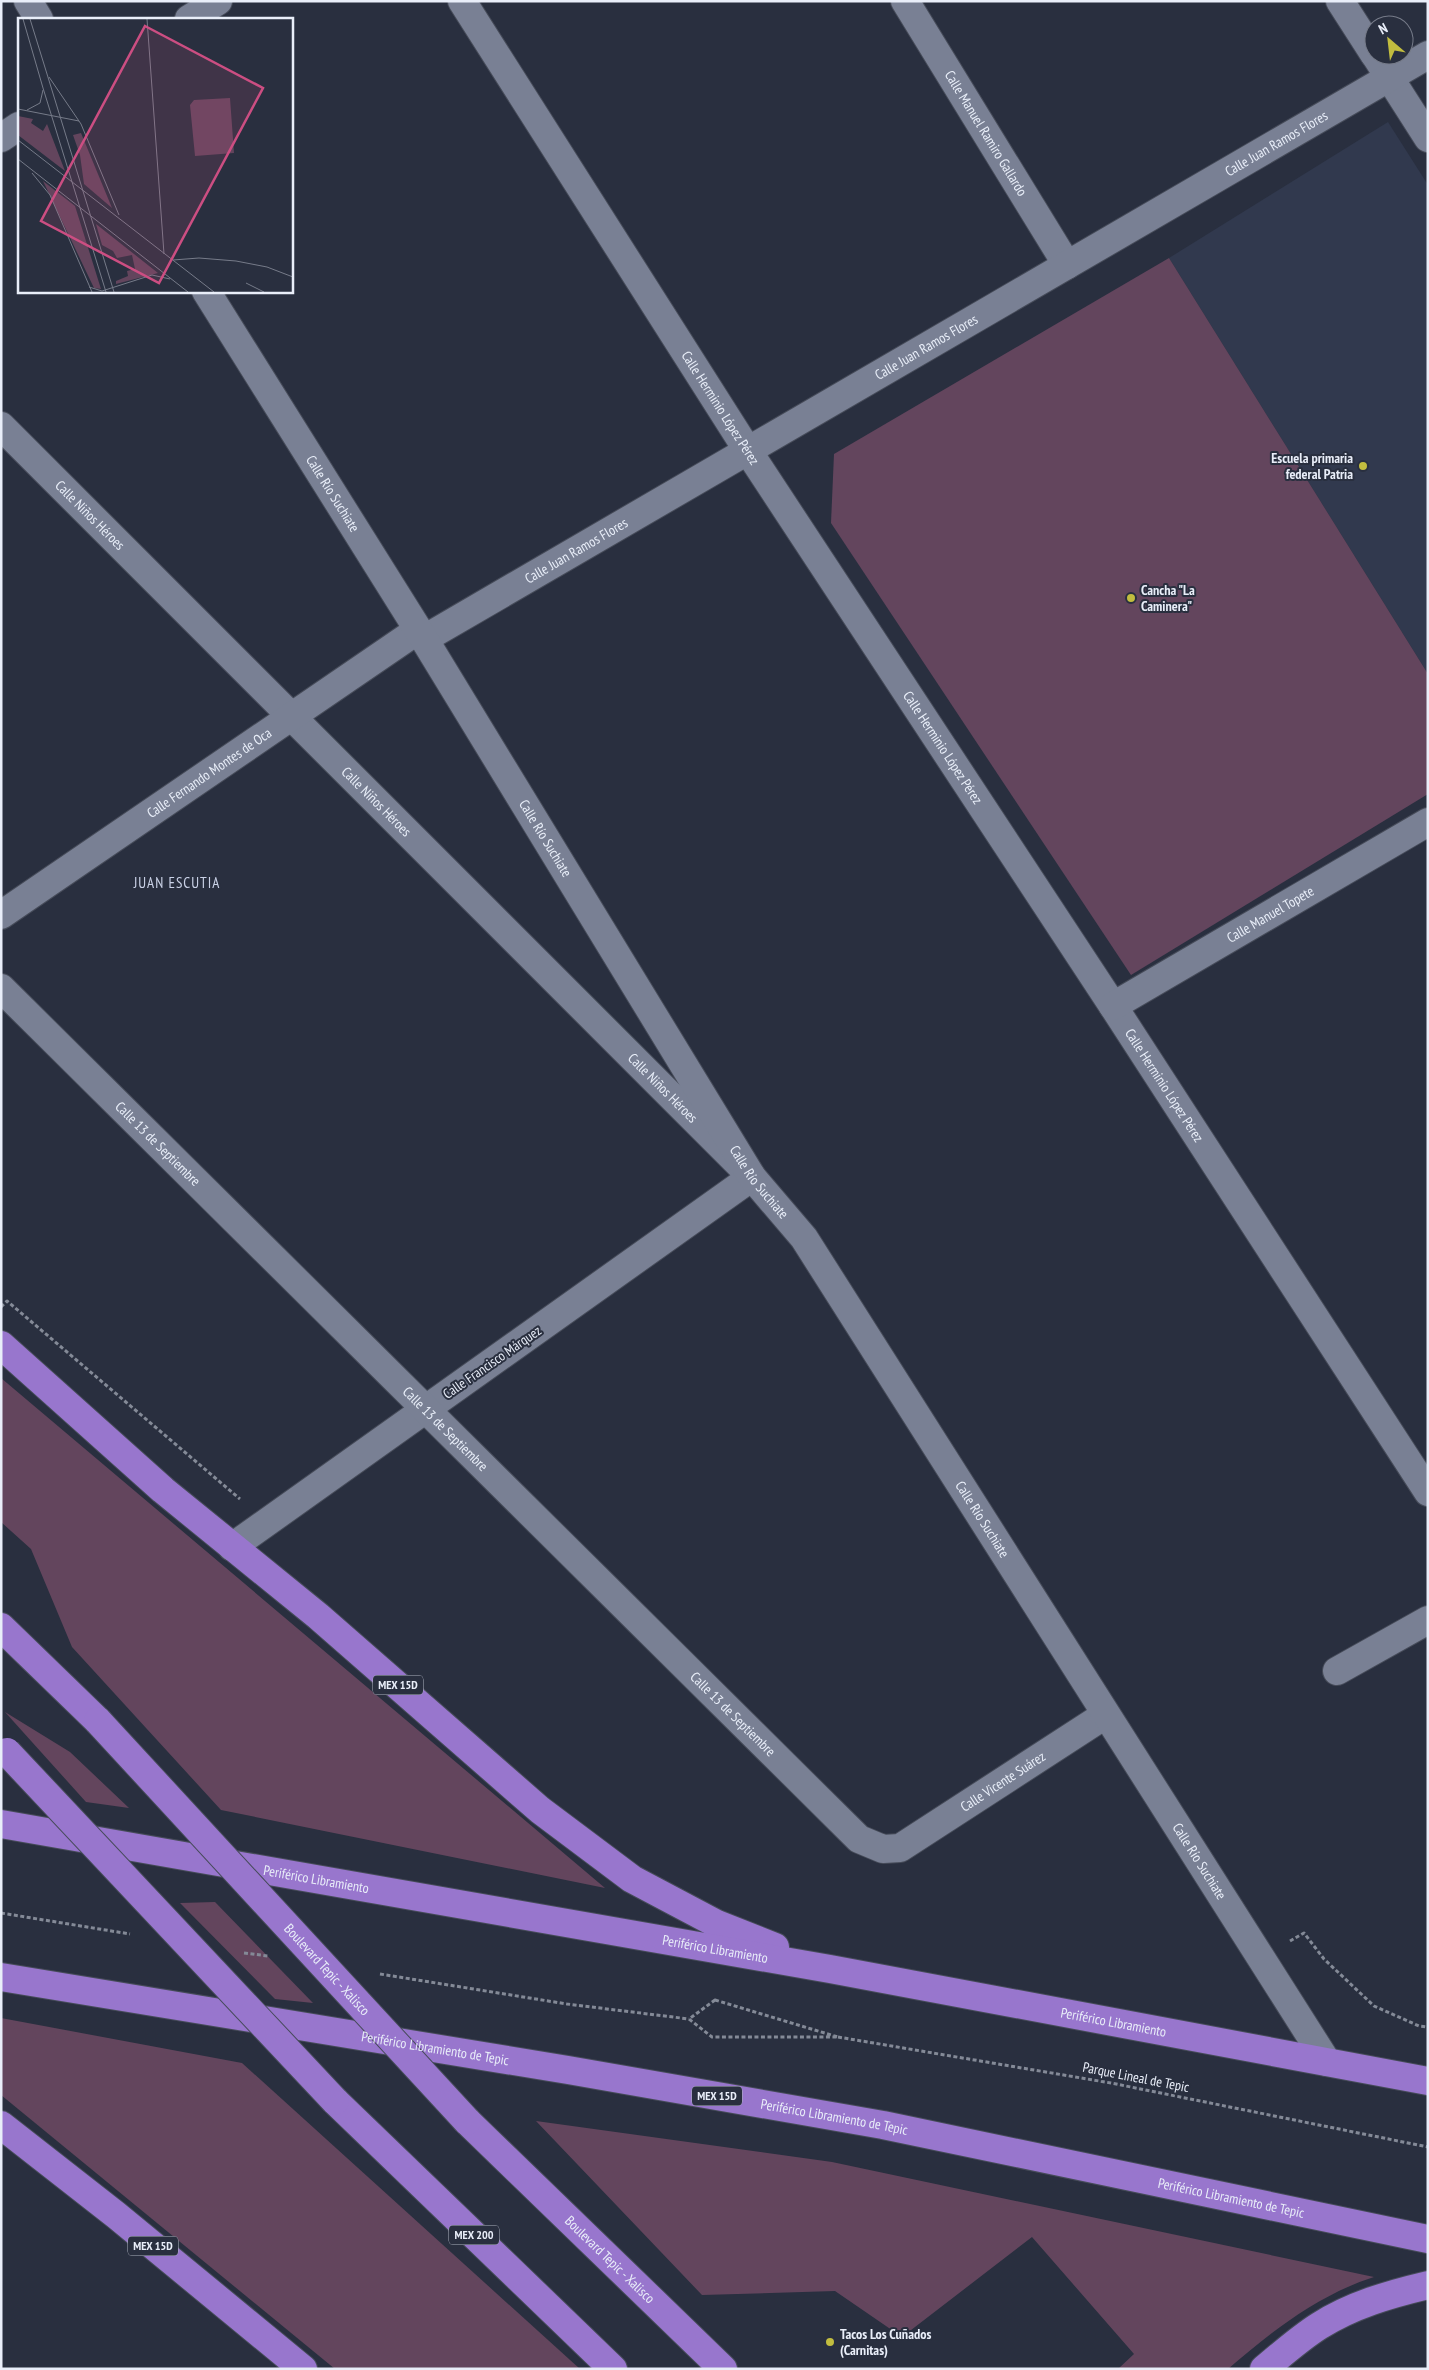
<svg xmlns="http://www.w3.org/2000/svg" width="1429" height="2370" font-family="'PT Sans Narrow',sans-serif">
  <rect width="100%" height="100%" fill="#292f3f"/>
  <path fill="#31394e" d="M 1388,122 L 1428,185 L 1428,674 L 1169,258 Z"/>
  <g fill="#63455d">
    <path d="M 1169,258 L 1428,674 L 1428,794 L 1131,975 L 831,523 L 834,454 Z"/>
    <path d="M 1,1378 L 605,1888 L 221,1810 L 72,1647 L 31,1549 L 1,1522 Z"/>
    <path d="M 5,1712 L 70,1752 L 129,1808 L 86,1802 Z"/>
    <path d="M 215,1902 L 313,2003 L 275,1999 L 180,1903 Z"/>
    <path d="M 1,2018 L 242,2063 L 580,2369 L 335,2369 L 1,2095 Z"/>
    <path d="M 536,2121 L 832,2162 L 1374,2277 C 1318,2295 1272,2331 1228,2369 L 1118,2369 L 1134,2354 L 1032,2237 L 902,2337 L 835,2291 L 702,2295 Z"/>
  </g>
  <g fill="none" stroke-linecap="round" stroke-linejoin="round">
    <defs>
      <g id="minor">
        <path id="s1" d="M 462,1 L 748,451 L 1113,1006 L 1428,1492"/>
        <path id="s2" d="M 905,1 L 1067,265"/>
        <path d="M 1340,1 L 1374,54"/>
        <path d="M 189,19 L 218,1"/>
        <path d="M 1375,55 L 1428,138"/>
        <path d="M 1,138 L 19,126"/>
        <path id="s3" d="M 1,426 L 752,1177 L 232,1547"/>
        <path id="s4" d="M 424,639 L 1428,55"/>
        <path id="s5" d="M 1,915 L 418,630"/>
        <path id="s6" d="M 1,988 L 859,1839 L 883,1849 L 900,1848 L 1105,1715"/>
        <path id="s7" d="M 1113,1006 L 1428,822"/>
        <path d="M 1337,1671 L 1428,1620"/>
      </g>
      <g id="secondary">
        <path d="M 28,1 L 39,19"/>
        <path id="s8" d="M 206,291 L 424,639 L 752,1177 L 804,1238 L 1327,2062"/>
      </g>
      <g id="trunk">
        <path d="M 1,1345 L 163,1490 L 318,1616 L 540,1810 L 632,1879 L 717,1924 L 775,1947"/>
        <path d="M 1,1627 L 98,1721"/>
        <path id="s9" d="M 1,1824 L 830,1969 L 1428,2081"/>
        <path id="s10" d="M 1,1977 L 568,2070 L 883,2125 L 1428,2239"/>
        <path d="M 335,2101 L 613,2369"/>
        <path id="s11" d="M 467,2121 L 723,2369"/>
        <path d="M 1,2125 L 116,2215 L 303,2369"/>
        <path d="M 1264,2369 C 1282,2354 1300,2338 1319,2326 C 1352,2305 1390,2294 1428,2285"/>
      </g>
    </defs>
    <use href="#minor" stroke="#464b59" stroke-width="30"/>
    <use href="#secondary" stroke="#464b59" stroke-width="30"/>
    <use href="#trunk" stroke="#464b59" stroke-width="30"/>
    <g stroke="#848a97" stroke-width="3" stroke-dasharray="4 2.5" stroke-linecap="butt">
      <path d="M 1,1307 L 7,1301 L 240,1499"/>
      <path d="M 1290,1941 L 1304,1933 L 1324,1959 L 1374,2006 L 1419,2026 L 1428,2027"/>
      <path d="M 715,2000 L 838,2037 L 712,2037 L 689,2019 Z"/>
      <path d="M 838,2037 L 1111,2083 L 1428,2147"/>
    </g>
    <use href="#minor" stroke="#798094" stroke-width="28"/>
    <use href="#secondary" stroke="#798094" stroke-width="28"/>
    <use href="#trunk" stroke="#9876cd" stroke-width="28"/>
    <defs>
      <g id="trunk-bridge">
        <path id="s12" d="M 98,1721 L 467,2121"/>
        <path d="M 7,1752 L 335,2101"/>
      </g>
    </defs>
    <use href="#trunk-bridge" stroke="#464b59" stroke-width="30" stroke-linecap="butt"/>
    <g stroke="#848a97" stroke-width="3" stroke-dasharray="4 2.5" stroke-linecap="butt">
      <path d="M 1,1913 L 130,1934"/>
      <path d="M 244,1953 L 268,1956"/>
      <path d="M 380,1974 L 567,2004 L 689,2019"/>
    </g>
    <use href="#trunk-bridge" stroke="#9876cd" stroke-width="28"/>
  </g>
  <g fill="#c2bd3f" stroke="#292f3f" stroke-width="2">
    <circle cx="1363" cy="466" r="5"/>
    <circle cx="1131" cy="598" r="5"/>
    <circle cx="830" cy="2342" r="5"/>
  </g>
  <g text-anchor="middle" stroke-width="4" stroke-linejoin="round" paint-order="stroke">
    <g fill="#292f3f" stroke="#afb5c1" stroke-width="1">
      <rect x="373" y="1675.5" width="50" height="19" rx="4"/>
      <rect x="692" y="2086.5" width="50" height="19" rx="4"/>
      <rect x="449" y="2225.5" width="50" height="19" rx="4"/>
      <rect x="128" y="2236.5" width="50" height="19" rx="4"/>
    </g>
    <g font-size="12" font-weight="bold" fill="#e9eef9">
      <text x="398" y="1689">MEX 15D</text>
      <text x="717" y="2100">MEX 15D</text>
      <text x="474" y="2239">MEX 200</text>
      <text x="153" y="2250">MEX 15D</text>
    </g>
    <g font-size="14" fill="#e9eef9" stroke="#292f3f">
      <text dy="5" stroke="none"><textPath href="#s2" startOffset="155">Calle Manuel Ramiro Gallardo</textPath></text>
      <text dy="5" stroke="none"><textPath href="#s4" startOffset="986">Calle Juan Ramos Flores</textPath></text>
      <text dy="5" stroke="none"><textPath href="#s4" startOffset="581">Calle Juan Ramos Flores</textPath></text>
      <text dy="5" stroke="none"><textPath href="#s1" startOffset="482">Calle Herminio López Pérez</textPath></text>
      <text dy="5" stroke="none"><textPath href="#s8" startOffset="239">Calle Río Suchiate</textPath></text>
      <text dy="5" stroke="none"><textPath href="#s3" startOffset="126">Calle Niños Héroes</textPath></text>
      <text dy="5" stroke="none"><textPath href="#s4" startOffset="176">Calle Juan Ramos Flores</textPath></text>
      <text dy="5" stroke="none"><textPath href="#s1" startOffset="888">Calle Herminio López Pérez</textPath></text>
      <text dy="5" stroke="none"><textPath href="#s5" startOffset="252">Calle Fernando Montes de Oca</textPath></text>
      <text dy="5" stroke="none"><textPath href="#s3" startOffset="531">Calle Niños Héroes</textPath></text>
      <text dy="5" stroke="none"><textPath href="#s8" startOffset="644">Calle Río Suchiate</textPath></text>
      <text dy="5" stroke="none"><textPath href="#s7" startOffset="182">Calle Manuel Topete</textPath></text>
      <text dy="5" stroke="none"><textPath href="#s1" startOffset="1292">Calle Herminio López Pérez</textPath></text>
      <text dy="5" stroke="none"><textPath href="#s3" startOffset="936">Calle Niños Héroes</textPath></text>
      <text dy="5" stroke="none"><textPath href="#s6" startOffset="221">Calle 13 de Septiembre</textPath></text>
      <text dy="5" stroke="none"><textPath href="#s8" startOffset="1049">Calle Río Suchiate</textPath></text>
      <text transform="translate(492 1362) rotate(-35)" y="5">Calle Francisco Márquez</text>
      <text dy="5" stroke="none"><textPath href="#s6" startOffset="626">Calle 13 de Septiembre</textPath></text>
      <text dy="5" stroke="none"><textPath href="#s8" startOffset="1454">Calle Río Suchiate</textPath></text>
      <text dy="5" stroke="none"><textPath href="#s6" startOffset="1031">Calle 13 de Septiembre</textPath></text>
      <text dy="5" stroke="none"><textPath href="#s6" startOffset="1374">Calle Vicente Suárez</textPath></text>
      <text dy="5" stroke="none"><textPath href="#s8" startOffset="1859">Calle Río Suchiate</textPath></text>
      <text dy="5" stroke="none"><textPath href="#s9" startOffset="320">Periférico Libramiento</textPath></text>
      <text dy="5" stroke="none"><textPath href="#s9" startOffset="725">Periférico Libramiento</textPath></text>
      <text dy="5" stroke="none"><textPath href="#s12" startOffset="338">Boulevard Tepic - Xalisco</textPath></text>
      <text dy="5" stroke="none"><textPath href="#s9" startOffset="1130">Periférico Libramiento</textPath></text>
      <text dy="5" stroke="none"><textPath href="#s10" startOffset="440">Periférico Libramiento de Tepic</textPath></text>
      <text transform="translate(1136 2077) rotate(11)" y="5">Parque Lineal de Tepic</text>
      <text dy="5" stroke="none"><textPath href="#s10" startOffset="845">Periférico Libramiento de Tepic</textPath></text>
      <text dy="5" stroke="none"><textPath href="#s10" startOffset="1250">Periférico Libramiento de Tepic</textPath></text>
      <text dy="5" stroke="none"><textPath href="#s11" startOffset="199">Boulevard Tepic - Xalisco</textPath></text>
    </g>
    <g font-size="14" font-weight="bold" fill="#e9eef9" stroke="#292f3f" text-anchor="start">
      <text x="1353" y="463" text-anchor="end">Escuela primaria<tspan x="1353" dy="16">federal Patria</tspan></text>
      <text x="1141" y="595">Cancha "La<tspan x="1141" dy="16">Caminera"</tspan></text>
      <text x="840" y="2339">Tacos Los Cuñados<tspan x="840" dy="16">(Carnitas)</tspan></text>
    </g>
    <g font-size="15" letter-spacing="1" fill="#cad2e7" stroke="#292f3f">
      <text x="177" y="888">JUAN ESCUTIA</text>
    </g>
  </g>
  <g transform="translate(18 18)">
    <rect width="275" height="275" fill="#292f3f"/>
    <path d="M 212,80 L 216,135 L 177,138 L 172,87 L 176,82 ZM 0,98 L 15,101 L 13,105 L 25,113 L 29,106 L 47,153 L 0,117 ZM 63,115 L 94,190 L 66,166 L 62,137 L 55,117 ZM 25,163 L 57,188 L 83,271 L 76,270 ZM 78,206 L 140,255 L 98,266 L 98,263 L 110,258 L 109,253 L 117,251 L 114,237 L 99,240 L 95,233 L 84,227 Z" fill="#63455d"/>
    <path fill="none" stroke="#767b89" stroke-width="1" d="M 5,1 L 25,70M 12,1 L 29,56M 129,1 L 146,236M 29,56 L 96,274M 31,59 L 63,106 L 101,197M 25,70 L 88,274M 0,91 L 61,103M 9,92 L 22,85 L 25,72M 0,122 L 196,274M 0,141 L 170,274M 14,155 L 32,177 L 74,274M 155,242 L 181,240 L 218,243 L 249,249 L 275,259M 228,265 L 246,274M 71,269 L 84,273 L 134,257 L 152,261"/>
    <path fill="#cc4e82" fill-opacity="0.15" stroke="#cc4e82" stroke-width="2.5" d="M 127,8 L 245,70 L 141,265 L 23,203 Z"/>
    <rect width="275" height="275" fill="none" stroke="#e9eef9" stroke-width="2.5"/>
  </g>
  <rect width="1429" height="2370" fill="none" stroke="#e9eef9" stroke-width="5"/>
  <g transform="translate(1389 40) rotate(332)"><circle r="24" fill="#292f3f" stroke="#767b89"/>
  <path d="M0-4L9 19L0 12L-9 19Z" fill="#c2bd3f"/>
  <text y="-8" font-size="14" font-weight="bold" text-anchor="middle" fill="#e9eef9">N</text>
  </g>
</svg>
